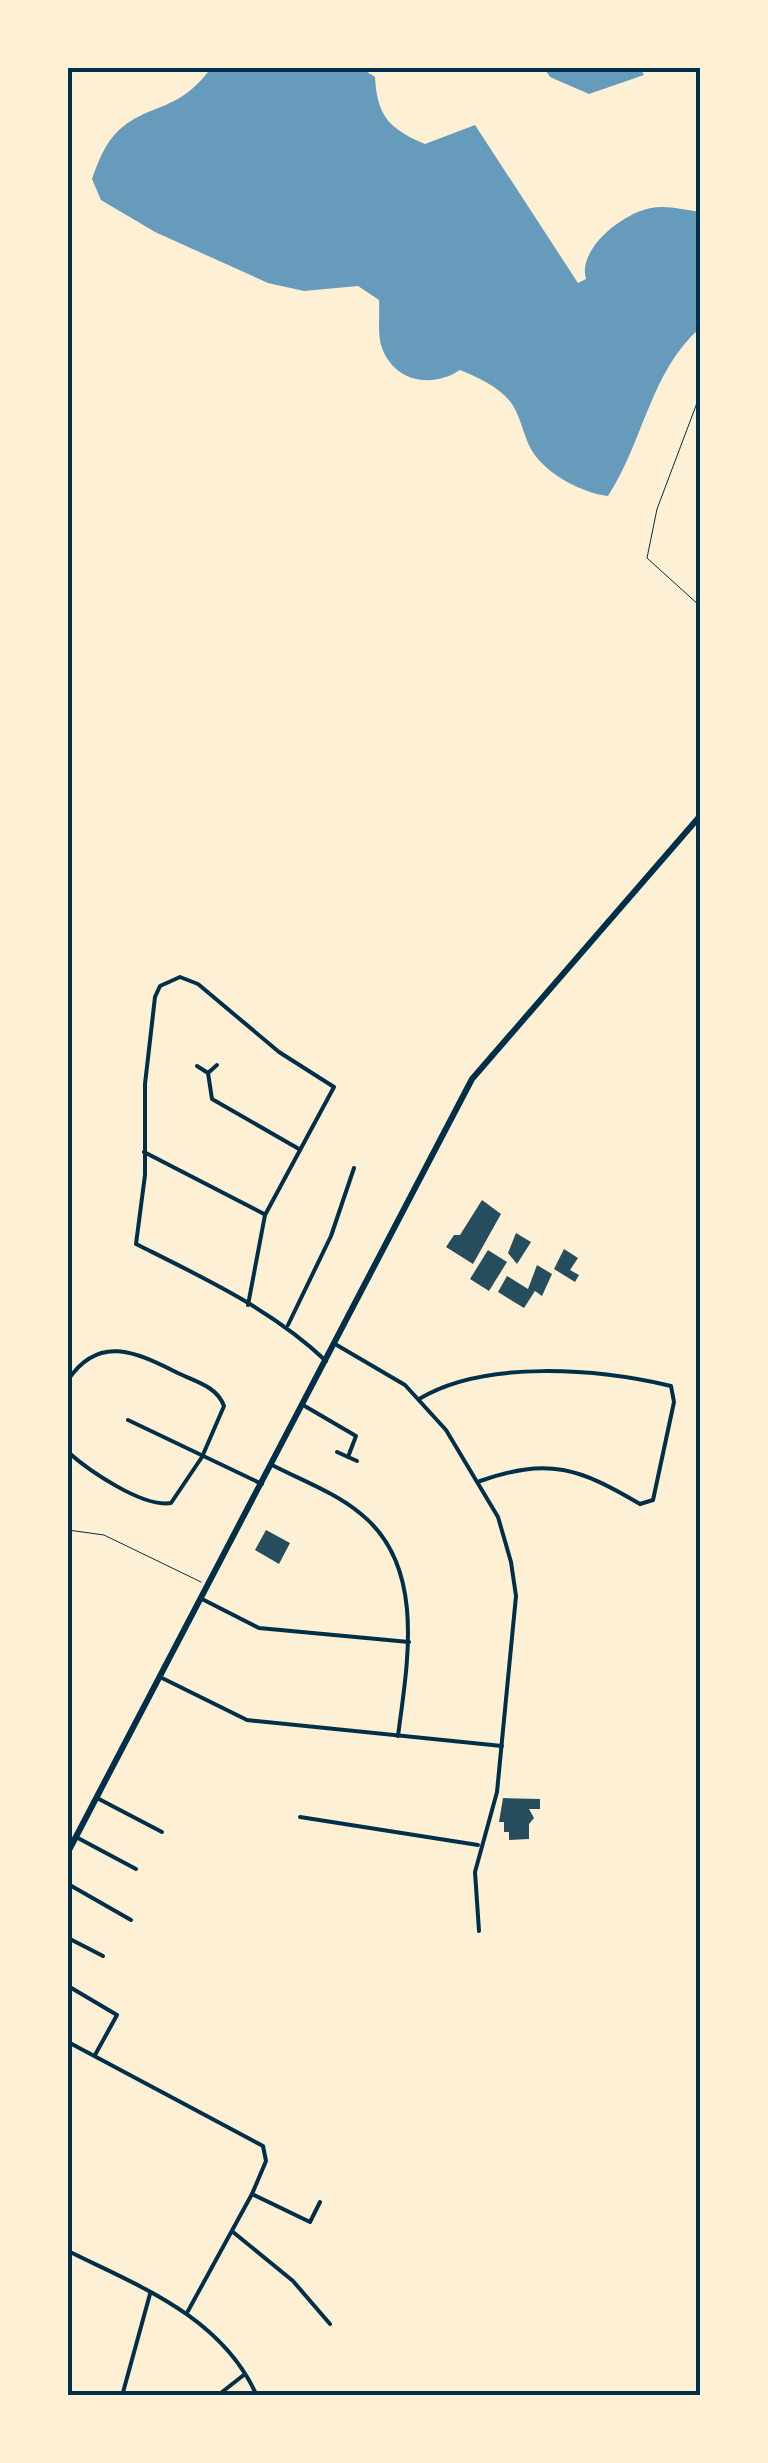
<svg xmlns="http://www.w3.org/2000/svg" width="768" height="2463" font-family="'Fira Sans',sans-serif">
  <rect width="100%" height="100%" fill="#fdf0d5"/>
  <g fill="#669bbc">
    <path d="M 211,68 L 361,68 L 375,77 C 377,117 390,129 425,144 L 475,125 L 578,283 L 586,279 C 577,249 623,213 651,208 C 666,205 686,210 700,212 L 700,328 C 650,372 643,443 608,496 C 583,493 550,476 534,454 C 524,440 522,419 512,404 C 501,388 478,377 460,370 C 433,388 395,383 382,348 C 377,335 380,314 379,300 L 358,286 L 304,291 L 268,283 L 155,232 L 101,200 L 92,179 C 98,162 105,143 119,130 C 151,102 178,113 211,68 Z"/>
    <path d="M 544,68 L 640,68 L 644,75 L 589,94 L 550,77 Z"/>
  </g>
  <g fill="#264d5e">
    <path d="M 482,1200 L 501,1214 L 473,1264 L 446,1247 L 454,1235 L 460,1235 Z"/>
    <path d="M 516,1233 L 531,1242 L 517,1264 L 508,1253 Z"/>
    <path d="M 564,1249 L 578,1258 L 570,1270 L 579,1275 L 575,1282 L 554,1269 Z"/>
    <path d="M 488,1250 L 507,1262 L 489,1291 L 470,1279 Z"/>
    <path d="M 537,1265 L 552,1274 L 542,1296 L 535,1291 L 524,1308 L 498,1292 L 507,1276 L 528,1289 Z"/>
    <path d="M 266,1530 L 290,1543 L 279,1564 L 255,1550 Z"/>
    <path d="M 503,1798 L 540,1799 L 540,1809 L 529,1809 L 534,1818 L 529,1824 L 529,1839 L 509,1840 L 509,1832 L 504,1832 L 504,1822 L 499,1822 Z"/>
  </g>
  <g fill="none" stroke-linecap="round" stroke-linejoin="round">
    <g stroke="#003049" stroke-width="1">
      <path d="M 700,395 L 657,509 L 647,558 L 700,606"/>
      <path d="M 68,1530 L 104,1535 L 201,1582"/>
    </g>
    <g stroke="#003049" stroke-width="4">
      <path d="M 197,1066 L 208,1073 L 212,1099 L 299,1149"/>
      <path d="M 208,1073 L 217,1065"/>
      <path d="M 144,1152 L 264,1214"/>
      <path d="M 248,1305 L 265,1215 L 334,1087 L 279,1052 L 198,984 L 180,977 L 160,986 L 155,997 L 145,1084 L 145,1175 L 136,1244 C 202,1277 273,1310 326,1361"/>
      <path d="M 288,1325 L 331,1236 L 354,1168"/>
      <path d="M 335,1344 L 405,1385 L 446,1430 L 498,1517 L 511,1562 L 516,1596 L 497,1792 L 475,1872 L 479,1931"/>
      <path d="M 68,1380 C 100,1332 139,1354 180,1374 C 197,1382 217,1387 224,1406 L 202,1457 L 171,1503 C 143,1508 88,1470 68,1452"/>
      <path d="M 419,1399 C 485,1359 599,1369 671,1386 L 674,1402 L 653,1500 L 640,1504 C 579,1468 549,1457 480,1481"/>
      <path d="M 303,1405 L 356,1436 L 348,1457"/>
      <path d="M 128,1420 L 262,1484"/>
      <path d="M 337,1452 L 357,1461"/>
      <path d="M 272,1465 C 301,1480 336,1493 361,1514 C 427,1567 407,1665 398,1736"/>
      <path d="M 202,1599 L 259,1628 L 409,1642"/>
      <path d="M 160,1677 L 247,1720 L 502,1746"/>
      <path d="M 97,1798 L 162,1832"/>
      <path d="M 300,1817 L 478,1845"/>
      <path d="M 76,1837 L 136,1869"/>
      <path d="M 68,1884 L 131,1920"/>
      <path d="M 68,1938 L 103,1956"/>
      <path d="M 68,1986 L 117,2015 L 95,2055"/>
      <path d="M 68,2042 L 263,2146 L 266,2161 L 252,2194 L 310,2222 L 320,2202"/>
      <path d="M 233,2232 L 293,2281 L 330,2324"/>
      <path d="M 68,2251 C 139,2286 222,2317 257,2396"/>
      <path d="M 188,2311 L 252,2194"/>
      <path d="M 122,2396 L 150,2294"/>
      <path d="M 217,2396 L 245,2374"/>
    </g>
    <path stroke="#003049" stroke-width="6" d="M 68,1852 L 472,1079 L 700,816"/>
  </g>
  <rect width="768" height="2463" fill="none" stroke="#fdf0d5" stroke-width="140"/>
  <rect x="70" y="70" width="628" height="2323" fill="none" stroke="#003049" stroke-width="4"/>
</svg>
